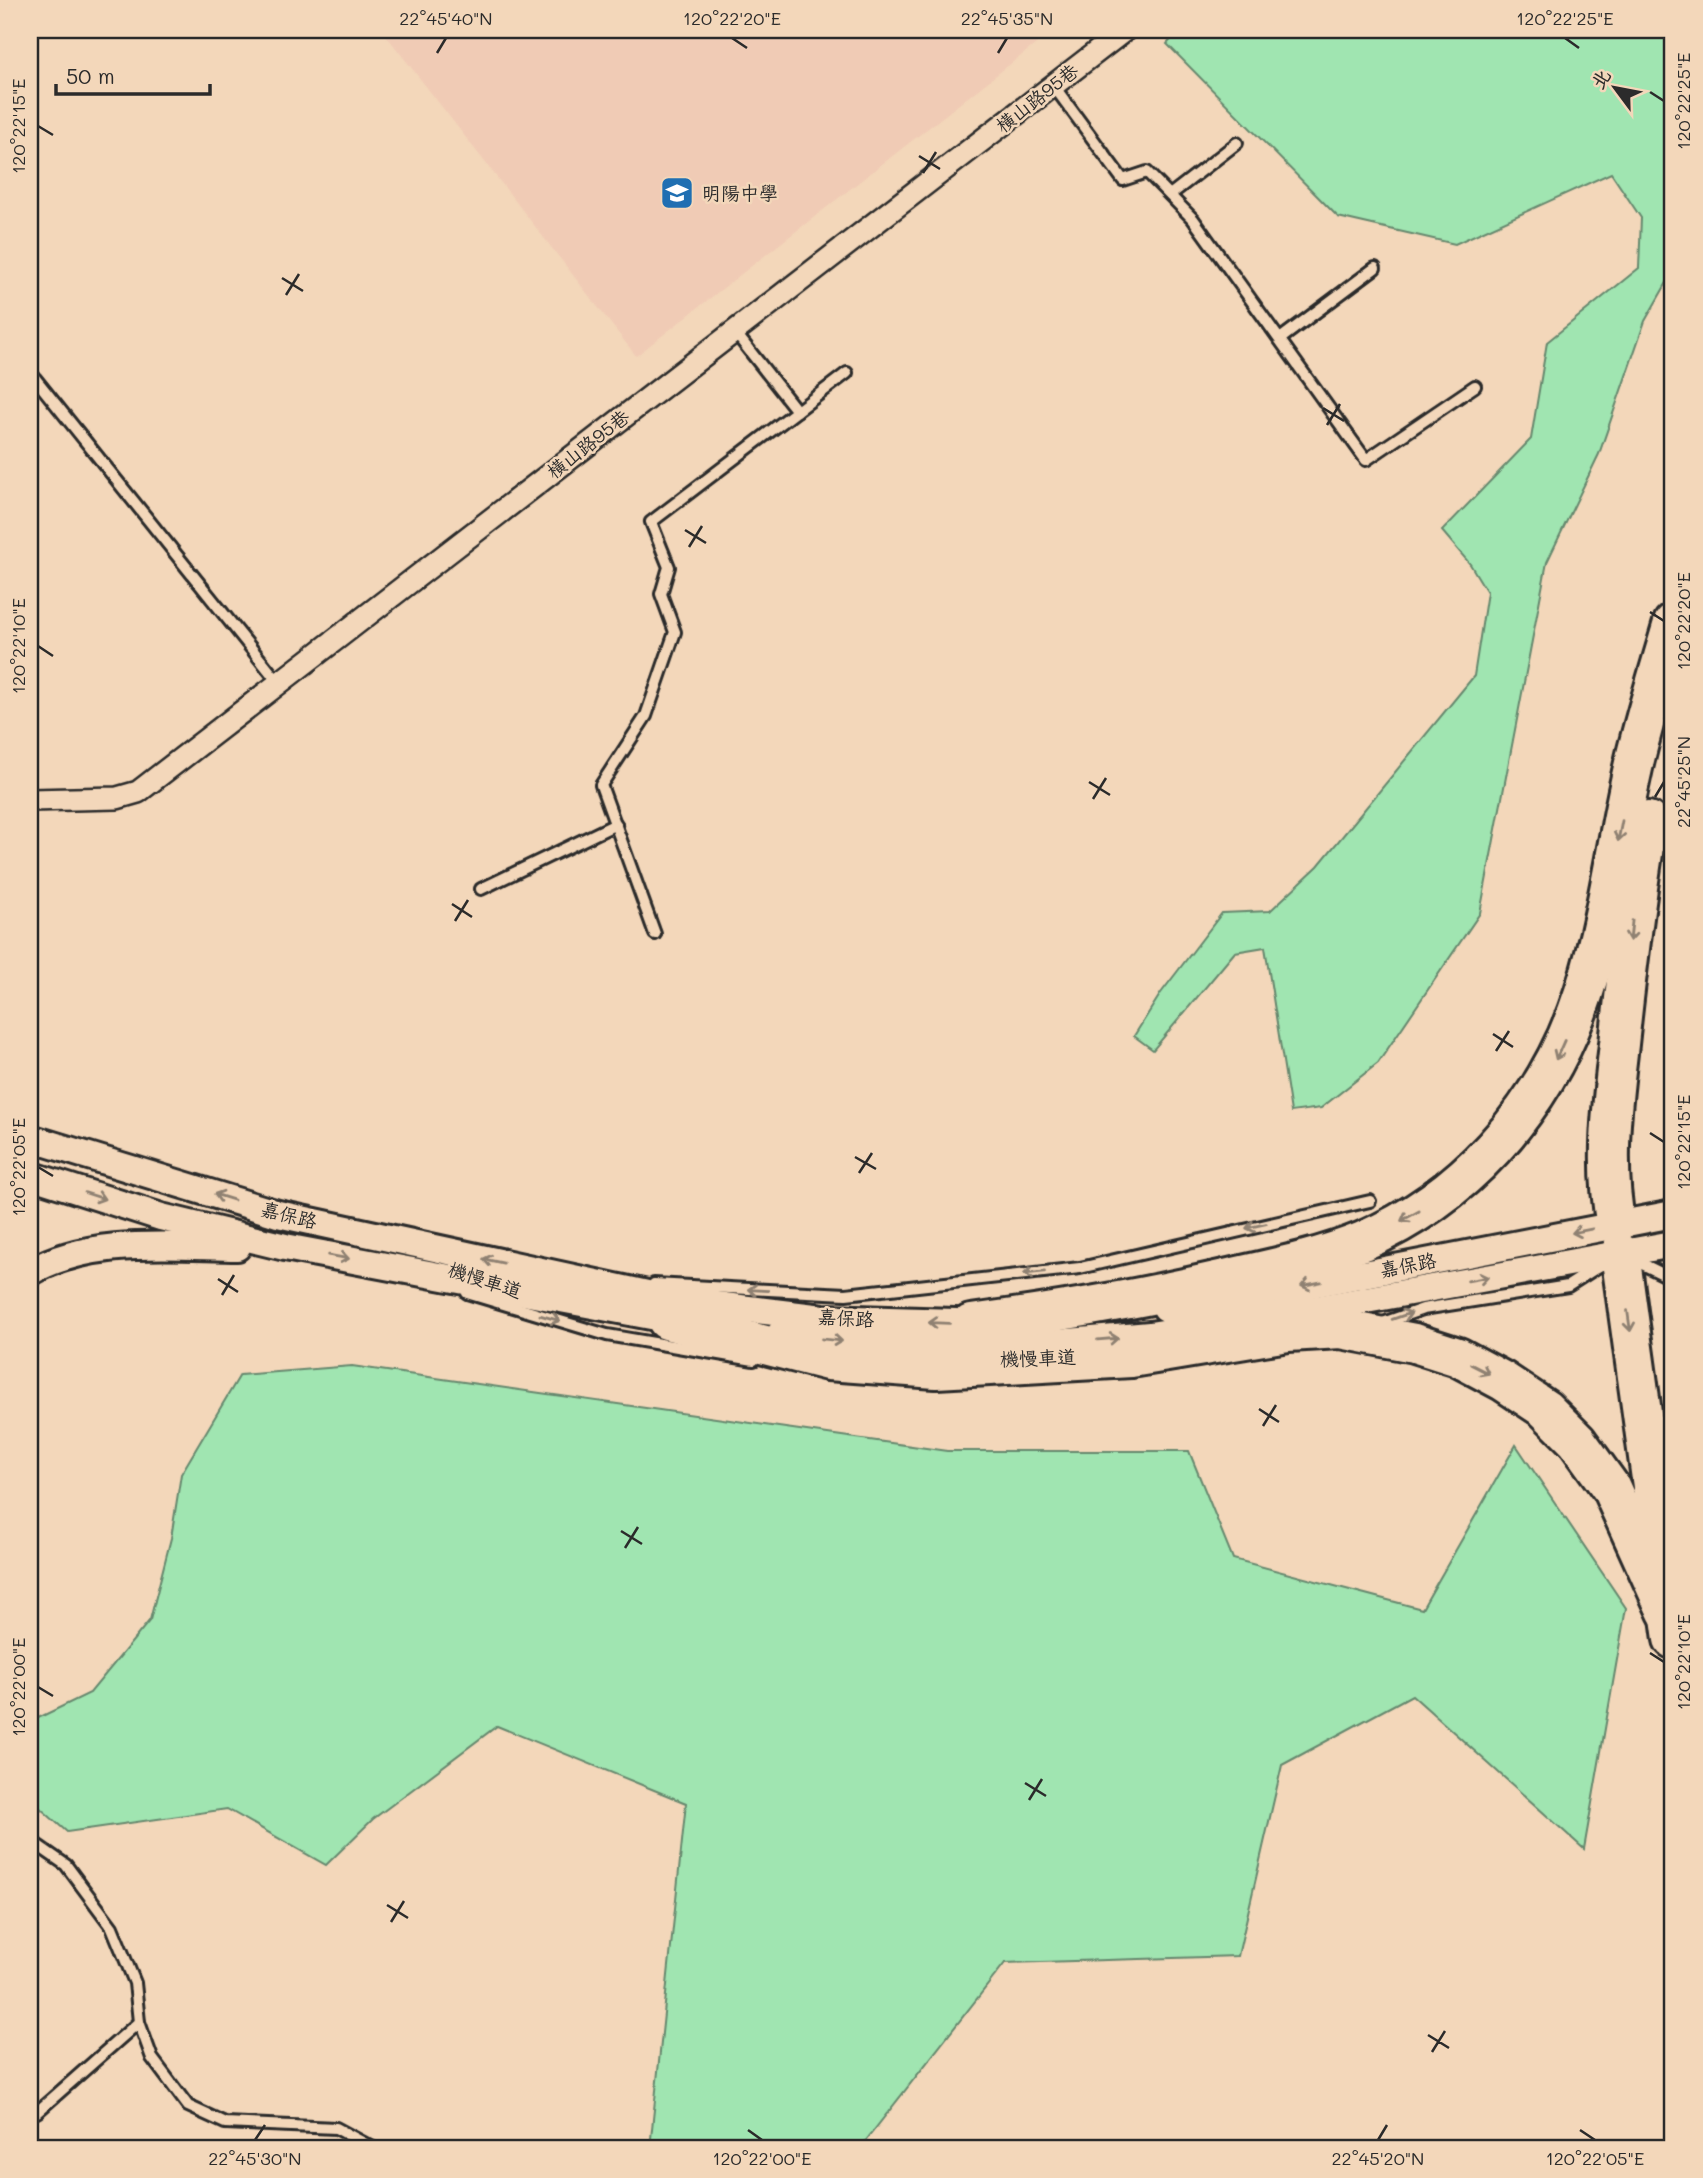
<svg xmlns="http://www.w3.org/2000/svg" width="1703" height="2178" font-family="Mali,'LXGW WenKai TC',sans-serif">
  <rect width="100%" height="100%" fill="#f3d7ba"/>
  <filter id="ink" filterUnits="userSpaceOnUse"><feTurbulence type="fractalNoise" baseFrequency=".0143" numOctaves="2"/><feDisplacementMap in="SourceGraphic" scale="14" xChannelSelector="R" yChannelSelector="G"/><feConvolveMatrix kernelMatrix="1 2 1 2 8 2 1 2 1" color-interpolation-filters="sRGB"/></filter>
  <g filter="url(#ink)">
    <path fill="#f0cbb5" d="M 382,30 L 1054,30 L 636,356 Z"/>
    <g fill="#a0e5b1" stroke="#66886e" stroke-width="2">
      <path d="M 1179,30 L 1673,30 L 1673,272 L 1645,321 L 1599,454 L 1547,562 L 1480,913 L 1378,1063 L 1321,1108 L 1291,1112 L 1265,947 L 1235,952 L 1153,1050 L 1134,1036 L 1161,993 L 1222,913 L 1270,911 L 1318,866 L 1474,676 L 1487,592 L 1470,564 L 1442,531 L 1531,439 L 1547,342 L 1639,268 L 1641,218 L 1611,173 L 1455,244 L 1338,217 L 1167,44 Z"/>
      <path d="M 352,1366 L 947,1451 L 1189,1451 L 1233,1559 L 1422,1609 L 1516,1445 L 1626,1608 L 1584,1849 L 1412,1695 L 1282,1765 L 1238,1956 L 1005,1963 L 860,2148 L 650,2148 L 686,1803 L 497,1726 L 373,1819 L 326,1865 L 227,1809 L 67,1832 L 30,1799 L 32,1721 L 90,1693 L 150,1620 L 171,1538 L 181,1474 L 240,1375 Z"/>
    </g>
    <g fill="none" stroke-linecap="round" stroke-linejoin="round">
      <defs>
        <g id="service">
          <path d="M 1053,85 L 1123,180 L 1147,172 L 1193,219 L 1366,460 L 1475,386"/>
          <path d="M 1170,195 L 1237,143"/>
          <path d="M 734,331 L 797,411"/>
          <path d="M 1280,339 L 1375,268"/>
          <path d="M 30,372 L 279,683"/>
          <path d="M 481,889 L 616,824"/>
          <path d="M 655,934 L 601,785 L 646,716 L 675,632 L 661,594 L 669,567 L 651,522 L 847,373"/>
          <path d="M 1628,1257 L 1673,1279"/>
          <path d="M 654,1284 L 846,1294 L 1080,1268 L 1370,1201"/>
          <path d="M 467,1293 L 607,1335 L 754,1360"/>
          <path d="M 1380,1324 L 1423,1309 L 1568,1286 L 1599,1266"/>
          <path d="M 30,1840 L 66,1865 L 112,1927 L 135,1983 L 139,2022 L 152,2058 L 188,2106 L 225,2123 L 336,2128 L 373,2148"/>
          <path d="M 37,2112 L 139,2022"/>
        </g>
        <path id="minor" d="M 30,800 L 117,798 L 138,792 L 1125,30"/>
        <g id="tertiary">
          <path d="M 30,1138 L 278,1214 L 675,1300 L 823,1318 L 988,1323"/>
          <path d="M 30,1175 L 161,1217 L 285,1247 L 683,1322"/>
          <path d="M 30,1272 C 91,1237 169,1246 237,1247"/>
          <path d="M 1166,1308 L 1215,1303 L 1673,1214"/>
          <path d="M 780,1334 L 882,1344 L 1023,1346 L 1150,1335 L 1322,1308 L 1673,1244"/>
        </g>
        <g id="motorway">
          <path d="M 1616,1225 C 1604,1165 1612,1104 1619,1044 C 1627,969 1636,895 1648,821"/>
          <path d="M 1620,1253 L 1673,1639"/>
          <path d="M 667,1320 L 828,1361 L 936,1369 L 1131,1358 L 1288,1332 L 1341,1329 L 1414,1343 L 1458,1357 L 1503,1381 L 1545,1409 L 1577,1441 L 1611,1488 L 1667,1612"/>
          <path d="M 971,1324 C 1054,1313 1134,1300 1216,1281 C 1264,1270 1317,1260 1363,1241 C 1463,1198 1539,1113 1577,1012 C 1607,931 1615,843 1635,759 C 1646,713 1660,668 1673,623"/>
        </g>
      </defs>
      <use href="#service" stroke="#2b2b2b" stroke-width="16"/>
      <use href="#minor" stroke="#2b2b2b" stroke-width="26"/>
      <use href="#tertiary" stroke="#2b2b2b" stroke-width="32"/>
      <use href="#motorway" stroke="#2b2b2b" stroke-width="44"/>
      <use href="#service" stroke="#f3d7ba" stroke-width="10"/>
      <use href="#minor" stroke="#f3d7ba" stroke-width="21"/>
      <use href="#tertiary" stroke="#f3d7ba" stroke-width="26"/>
      <use href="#motorway" stroke="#f3d7ba" stroke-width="38"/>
    </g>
    <defs><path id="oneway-shaft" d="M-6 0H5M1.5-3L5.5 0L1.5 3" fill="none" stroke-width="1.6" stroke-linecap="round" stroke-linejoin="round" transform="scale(1.75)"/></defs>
    <g stroke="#8f8172">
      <use href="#oneway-shaft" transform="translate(1620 831) rotate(101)"/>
      <use href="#oneway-shaft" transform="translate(1631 931) rotate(96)"/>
      <use href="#oneway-shaft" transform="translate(1560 1050) rotate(114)"/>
      <use href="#oneway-shaft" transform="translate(95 1196) rotate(18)"/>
      <use href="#oneway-shaft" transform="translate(224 1197) rotate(-163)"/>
      <use href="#oneway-shaft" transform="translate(1410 1216) rotate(151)"/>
      <use href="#oneway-shaft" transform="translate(1256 1226) rotate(167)"/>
      <use href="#oneway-shaft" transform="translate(1582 1231) rotate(169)"/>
      <use href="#oneway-shaft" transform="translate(339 1257) rotate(10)"/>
      <use href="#oneway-shaft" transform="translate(493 1261) rotate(-168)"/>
      <use href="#oneway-shaft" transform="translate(1034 1273) rotate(174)"/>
      <use href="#oneway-shaft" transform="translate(1478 1279) rotate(-10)"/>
      <use href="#oneway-shaft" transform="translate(1311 1284) rotate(169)"/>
      <use href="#oneway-shaft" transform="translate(758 1290) rotate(-177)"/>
      <use href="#oneway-shaft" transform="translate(1402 1316) rotate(-19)"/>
      <use href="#oneway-shaft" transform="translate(550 1318) rotate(16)"/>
      <use href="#oneway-shaft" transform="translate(1629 1321) rotate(82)"/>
      <use href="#oneway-shaft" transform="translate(939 1323) rotate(-178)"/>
      <use href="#oneway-shaft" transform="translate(1108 1339) rotate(-5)"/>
      <use href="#oneway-shaft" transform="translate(832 1340) rotate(6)"/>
      <use href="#oneway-shaft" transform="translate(1480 1369) rotate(27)"/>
    </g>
  </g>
  <path fill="none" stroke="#2b2b2b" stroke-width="2.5" d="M 732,38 L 747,48M 1565,38 L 1579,48M 437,53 L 446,38M 998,53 L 1007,38M 1650,92 L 1664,101M 38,126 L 53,135M 919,156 L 940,169M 923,173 L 936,152M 282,278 L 303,291M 286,295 L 299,274M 1323,408 L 1344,421M 1327,425 L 1340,404M 685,530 L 706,543M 689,547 L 702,526M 1650,612 L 1664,621M 38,646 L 53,656M 1089,782 L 1110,795M 1655,797 L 1664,782M 1093,799 L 1106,778M 452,904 L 472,917M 455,921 L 468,900M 1493,1034 L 1513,1047M 1496,1051 L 1509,1031M 1650,1133 L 1664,1142M 855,1157 L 876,1169M 38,1167 L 53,1176M 859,1173 L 872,1153M 218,1279 L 238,1292M 222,1295 L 234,1275M 1259,1409 L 1279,1422M 1263,1426 L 1276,1405M 621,1531 L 642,1544M 625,1548 L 638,1527M 1650,1653 L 1664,1662M 38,1687 L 53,1696M 1025,1783 L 1046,1796M 1029,1800 L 1042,1779M 387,1905 L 408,1918M 391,1922 L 404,1901M 1428,2035 L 1449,2048M 1432,2052 L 1445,2031M 748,2130 L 762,2140M 1580,2130 L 1595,2140M 255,2140 L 265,2125M 1378,2140 L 1387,2125"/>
  <defs>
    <symbol id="school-square" viewBox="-11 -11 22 22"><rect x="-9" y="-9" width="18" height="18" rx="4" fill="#1f6fb2" stroke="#f3d7ba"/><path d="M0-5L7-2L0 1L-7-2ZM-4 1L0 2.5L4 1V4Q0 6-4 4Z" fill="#fff"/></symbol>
  </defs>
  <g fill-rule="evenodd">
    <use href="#school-square" x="658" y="174" width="38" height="38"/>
  </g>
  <g text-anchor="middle" stroke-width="5" stroke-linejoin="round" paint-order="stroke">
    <g font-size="19" fill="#2b2b2b" stroke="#f3d7ba">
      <text transform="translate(1037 98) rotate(-38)" y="7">橫山路95巷</text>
      <text transform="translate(588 444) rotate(-38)" y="7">橫山路95巷</text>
      <text transform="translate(289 1215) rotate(14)" y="7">嘉保路</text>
      <text transform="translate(1408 1265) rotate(-11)" y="7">嘉保路</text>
      <text transform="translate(485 1280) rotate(18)" y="7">機慢車道</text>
      <text transform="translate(846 1318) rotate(3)" y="7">嘉保路</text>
      <text transform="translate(1038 1358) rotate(-2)" y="7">機慢車道</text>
    </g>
    <g font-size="19" fill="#2b2b2b" stroke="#f3d7ba" text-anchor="start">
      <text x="702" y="200">明陽中學</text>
    </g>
  </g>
  <rect width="1703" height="2178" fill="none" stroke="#f3d7ba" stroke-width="77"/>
  <g transform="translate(1615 88) rotate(302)" stroke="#f3d7ba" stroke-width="5" paint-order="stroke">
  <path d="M0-5L12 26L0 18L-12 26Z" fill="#2b2b2b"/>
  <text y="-10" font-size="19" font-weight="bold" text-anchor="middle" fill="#2b2b2b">北</text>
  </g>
  <path d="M56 84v10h154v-10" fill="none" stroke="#2b2b2b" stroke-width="3.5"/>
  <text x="66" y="84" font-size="21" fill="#2b2b2b" stroke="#f3d7ba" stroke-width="5" paint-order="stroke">50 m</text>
  <rect x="38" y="38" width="1626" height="2102" fill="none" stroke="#2b2b2b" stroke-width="2.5"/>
  <g font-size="18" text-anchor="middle" fill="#2b2b2b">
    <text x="446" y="25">22°45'40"N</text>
    <text x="732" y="25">120°22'20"E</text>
    <text x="1007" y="25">22°45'35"N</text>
    <text x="1565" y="25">120°22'25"E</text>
    <text transform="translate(1684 101) rotate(-90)" y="6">120°22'25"E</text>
    <text transform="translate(19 126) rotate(-90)" y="6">120°22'15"E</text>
    <text transform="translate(1684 621) rotate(-90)" y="6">120°22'20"E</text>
    <text transform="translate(19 646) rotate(-90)" y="6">120°22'10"E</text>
    <text transform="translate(1684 782) rotate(-90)" y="6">22°45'25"N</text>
    <text transform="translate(1684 1142) rotate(-90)" y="6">120°22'15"E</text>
    <text transform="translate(19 1167) rotate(-90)" y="6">120°22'05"E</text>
    <text transform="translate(1684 1662) rotate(-90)" y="6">120°22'10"E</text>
    <text transform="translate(19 1687) rotate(-90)" y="6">120°22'00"E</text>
    <text x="255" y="2165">22°45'30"N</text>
    <text x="762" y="2165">120°22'00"E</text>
    <text x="1378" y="2165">22°45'20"N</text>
    <text x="1595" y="2165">120°22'05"E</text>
  </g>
</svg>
